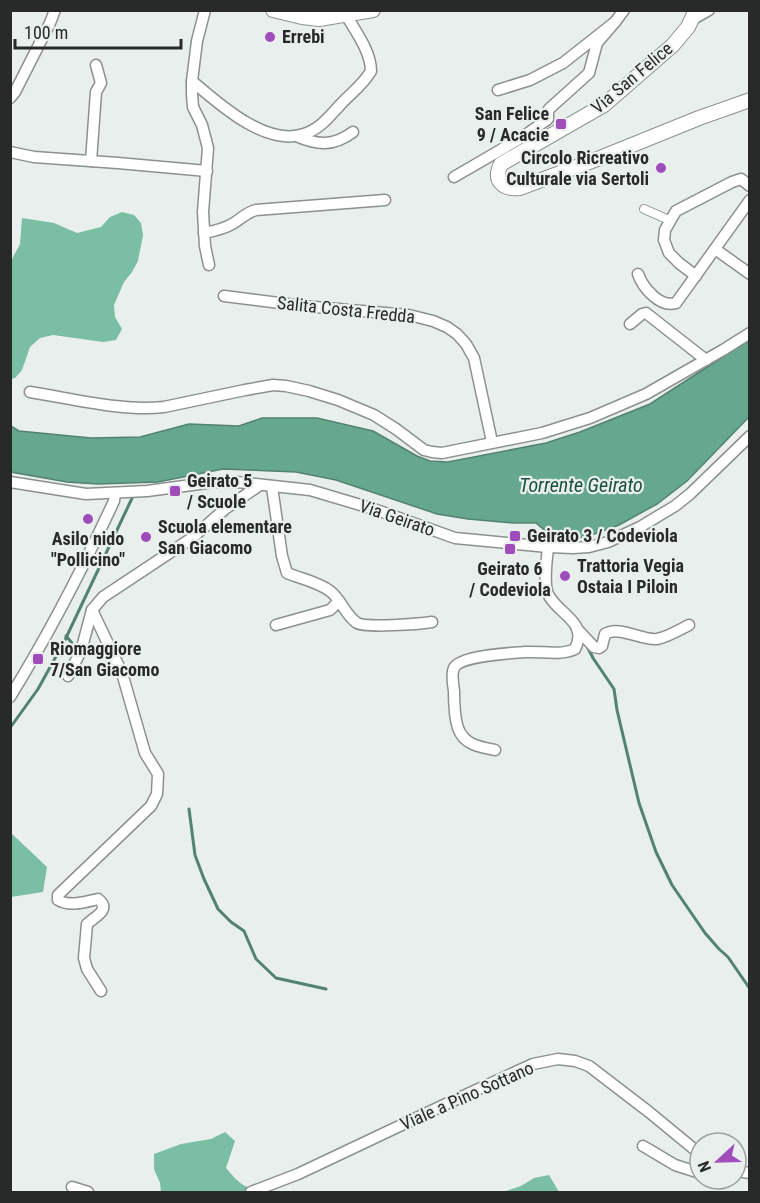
<svg xmlns="http://www.w3.org/2000/svg" width="760" height="1203" font-family="'Roboto Condensed',sans-serif">
  <rect width="100%" height="100%" fill="#e9efec"/>
  <g fill="#7abea3">
    <path d="M 122,212 L 134,215 L 141,223 L 143,235 L 138,261 L 132,272 L 124,282 L 114,305 L 115,317 L 122,329 L 116,340 L 103,342 L 53,335 L 40,338 L 30,347 L 22,370 L 15,378 L 11,379 L 11,261 L 20,244 L 22,218 L 54,223 L 77,233 L 101,227 L 110,217 Z"/>
    <path d="M 11,833 L 47,867 L 43,892 L 11,897 Z"/>
    <path d="M 225,1132 L 235,1141 L 226,1168 C 242,1187 245,1188 269,1192 L 161,1192 L 160,1183 L 154,1169 L 154,1154 L 181,1144 L 211,1139 Z"/>
    <path d="M 549,1175 L 559,1192 L 503,1192 L 521,1186 L 534,1178 Z"/>
  </g>
  <path fill="#65a88e" stroke="#538270" stroke-width="1.5" d="M 749,340 L 749,417 L 687,481 L 657,504 L 619,525 L 586,537 L 552,540 L 543,529 L 536,523 L 514,523 L 468,519 L 437,514 L 336,480 L 296,472 L 223,469 L 158,482 L 98,484 L 67,482 L 11,472 L 11,426 L 19,431 L 91,438 L 140,437 L 189,424 L 239,426 L 262,418 L 317,418 L 373,431 L 417,456 L 430,461 L 448,462 L 546,443 L 580,432 L 650,404 Z"/>
  <g fill="none" stroke-linecap="round" stroke-linejoin="round">
    <g stroke="#538270" stroke-width="3">
      <path d="M 66,636 L 72,643"/>
      <path d="M 587,646 L 593,658 L 614,689 L 617,710 L 639,803 L 656,852 L 672,885 L 705,933 L 719,949 L 728,957 L 750,989"/>
      <path d="M 10,728 L 38,689 L 64,642 L 134,494"/>
      <path d="M 189,809 L 195,855 L 204,879 L 218,909 L 231,922 L 244,931 L 256,959 L 276,978 L 326,989"/>
    </g>
    <defs>
      <path id="pedestrian" d="M 644,209 L 669,220"/>
      <g id="minor">
        <path d="M 205,10 L 197,41 L 192,81 L 192,94 L 193,107 L 202,125 L 208,148 L 203,212 L 205,246 L 209,265"/>
        <path d="M 693,19 L 709,10"/>
        <path d="M 192,81 C 219,104 266,147 304,134 C 320,129 329,117 340,105 C 350,94 363,85 371,71 C 371,52 356,32 346,15"/>
        <path d="M 498,90 L 530,80 L 563,63 L 615,22 L 624,10"/>
        <path d="M 10,98 L 15,92 L 50,23 L 55,10"/>
        <path d="M 296,136 C 317,145 333,147 353,132"/>
        <path d="M 10,152 L 34,157 L 118,163 L 207,171"/>
        <path d="M 91,161 L 96,92 L 101,83 L 96,65"/>
        <path d="M 454,177 L 521,138 L 548,119 L 548,112 L 549,109 L 589,73 L 597,43 L 615,22"/>
        <path d="M 204,233 C 215,231 224,229 234,223 C 242,218 247,212 256,210 L 385,200"/>
        <path d="M 715,249 L 750,274"/>
        <path d="M 638,274 C 643,288 660,308 676,303 L 750,200"/>
        <path d="M 696,276 L 679,263 L 669,253 L 664,240 L 665,230 L 676,211 L 732,182 L 741,179 L 750,186"/>
        <path d="M 224,296 L 303,306 L 409,315 L 433,321 L 447,327 L 457,334 L 466,344 L 474,358 L 492,442"/>
        <path d="M 630,324 L 642,314 L 646,313 L 706,360"/>
        <path d="M 30,392 C 70,398 123,412 164,407 L 245,390 L 273,385 L 286,386 L 309,391 L 338,400 L 374,415 L 396,429 L 424,450 L 432,452 L 442,453 L 542,433 L 590,418 L 646,394 L 723,350 L 750,333"/>
        <path d="M 10,482 L 86,494 L 147,491 L 214,482 L 237,482 L 310,490 L 374,509 L 455,538 L 548,547 L 573,548 L 589,547 L 608,542 L 640,527 L 675,506 L 690,494 L 750,436"/>
        <path d="M 272,487 L 282,556 L 287,573 C 302,579 318,582 330,591 C 341,599 345,615 357,623 C 366,628 419,624 432,622"/>
        <path d="M 92,610 L 122,673 L 145,753 L 158,774 L 157,794 L 151,806 L 58,895 L 58,900 C 70,907 85,902 98,899 C 112,910 94,917 87,924 L 84,958 L 87,969 L 101,991"/>
        <path d="M 276,625 L 330,610 L 339,601"/>
        <path d="M 577,629 L 594,647 L 599,648 L 602,646 L 605,634 C 619,625 642,641 657,639 C 668,637 679,630 689,625"/>
        <path d="M 68,676 L 81,651 L 92,610 L 103,597 L 192,538 L 225,509 L 260,485"/>
        <path d="M 10,697 C 49,634 83,568 114,501 L 115,493"/>
        <path d="M 495,750 C 480,747 464,745 458,728 C 454,716 454,703 454,691 C 453,684 451,674 454,668 C 459,656 511,653 525,652 C 540,651 561,656 575,649 C 589,621 557,614 548,594 C 543,583 547,560 548,547"/>
        <path d="M 643,1146 L 675,1165 L 700,1173"/>
        <path d="M 736,1171 L 750,1173"/>
        <path d="M 72,1187 L 88,1192"/>
        <path d="M 251,1192 L 298,1174 L 446,1104 L 533,1064 L 558,1059 L 575,1061 L 589,1066 L 649,1112 L 700,1154"/>
      </g>
      <g id="tertiary">
        <path d="M 273,10 L 302,17 L 319,19 L 373,10"/>
        <path d="M 696,10 L 688,27 L 673,45 L 604,105 L 501,164 C 493,180 502,190 520,188 L 600,158 L 699,118 L 750,100"/>
      </g>
    </defs>
    <use href="#pedestrian" stroke="#8c918e" stroke-width="10"/>
    <use href="#minor" stroke="#8c918e" stroke-width="13"/>
    <use href="#tertiary" stroke="#8c918e" stroke-width="16"/>
    <use href="#pedestrian" stroke="#fff" stroke-width="8"/>
    <use href="#minor" stroke="#fff" stroke-width="10"/>
    <use href="#tertiary" stroke="#fff" stroke-width="14"/>
  </g>
  <g fill="#a04cbb" stroke="#e9efec" stroke-width="2">
    <circle cx="270" cy="37" r="6"/>
    <rect x="555" y="118" width="12" height="12" rx="3"/>
    <circle cx="661" cy="168" r="6"/>
    <rect x="169" y="485" width="12" height="12" rx="3"/>
    <circle cx="88" cy="519" r="6"/>
    <rect x="509" y="530" width="12" height="12" rx="3"/>
    <circle cx="146" cy="537" r="6"/>
    <rect x="504" y="543" width="12" height="12" rx="3"/>
    <circle cx="565" cy="576" r="6"/>
    <rect x="32" y="653" width="12" height="12" rx="3"/>
  </g>
  <g text-anchor="middle" stroke-width="4.5" stroke-linejoin="round" paint-order="stroke">
    <g font-size="18" font-weight="bold" fill="#282a29" stroke="#e9efec" text-anchor="start">
      <text x="282" y="43">Errebi</text>
      <text x="549" y="120" text-anchor="end">San Felice<tspan x="549" dy="21">9 / Acacie</tspan></text>
      <text x="649" y="164" text-anchor="end">Circolo Ricreativo<tspan x="649" dy="21">Culturale via Sertoli</tspan></text>
      <text x="187" y="487">Geirato 5<tspan x="187" dy="21">/ Scuole</tspan></text>
      <text x="158" y="533">Scuola elementare<tspan x="158" dy="21">San Giacomo</tspan></text>
      <text x="527" y="542">Geirato 3 / Codeviola</text>
      <text x="88" y="545" text-anchor="middle">Asilo nido<tspan x="88" dy="21">"Pollicino"</tspan></text>
      <text x="577" y="572">Trattoria Vegia<tspan x="577" dy="21">Ostaia I Piloin</tspan></text>
      <text x="510" y="575" text-anchor="middle">Geirato 6<tspan x="510" dy="21">/ Codeviola</tspan></text>
      <text x="50" y="655">Riomaggiore<tspan x="50" dy="21">7/San Giacomo</tspan></text>
    </g>
    <g font-size="18" fill="#282a29" stroke="#e9efec">
      <text transform="translate(632 78) rotate(-40)" y="6">Via San Felice</text>
      <text transform="translate(346 310) rotate(6)" y="6">Salita Costa Fredda</text>
      <text transform="translate(397 518) rotate(19)" y="6">Via Geirato</text>
      <text transform="translate(467 1096) rotate(-24)" y="6">Viale a Pino Sottano</text>
    </g>
    <g font-size="20" font-style="italic" fill="#1a503e" stroke="#e9efec">
      <text x="581" y="492">Torrente Geirato</text>
    </g>
  </g>
  <rect width="760" height="1203" fill="none" stroke="#282a29" stroke-width="24"/>
  <g transform="translate(718 1161) rotate(248)"><circle r="28" fill="#e9efec" stroke="#9ca09e" stroke-width="1.5"/>
  <path d="M0-4.5L10 22L0 15L-10 22Z" fill="#a04cbb"/>
  <text y="-9" font-size="16" font-weight="bold" text-anchor="middle" fill="#282a29">N</text>
  </g>
  <path d="M15 39v9h166v-9" fill="none" stroke="#282a29" stroke-width="3"/>
  <text x="24" y="39" font-size="18" fill="#282a29" stroke="#e9efec" stroke-width="4.5" paint-order="stroke">100 m</text>
</svg>
